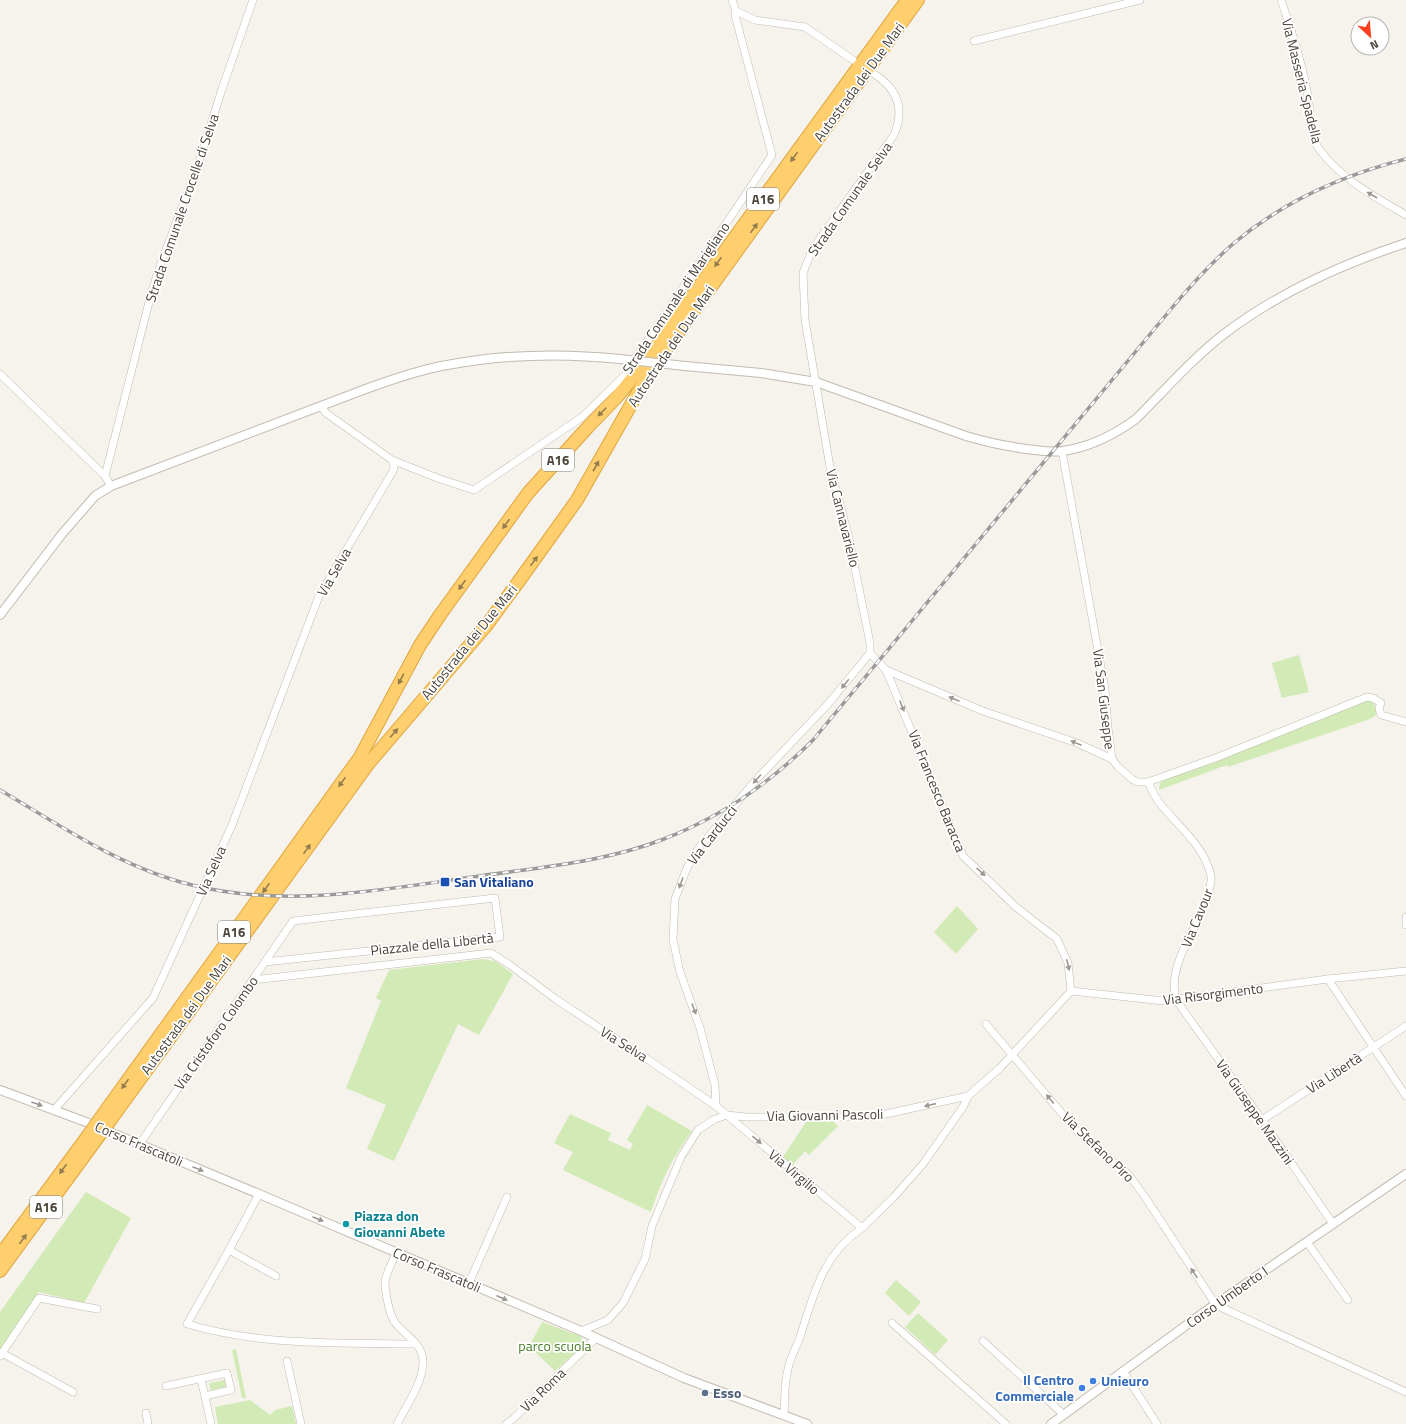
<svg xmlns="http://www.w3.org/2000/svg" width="1406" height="1424" font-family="'Titillium Web',sans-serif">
  <rect width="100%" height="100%" fill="#f6f3ec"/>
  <g fill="#d2eab5">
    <path d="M 1299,655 L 1309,692 L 1282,698 L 1272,663 Z"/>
    <path d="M 1368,699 L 1374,704 L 1377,711 L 1375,716 L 1370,719 L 1228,767 L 1227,765 L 1159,790 L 1159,788 L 1161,781 Z"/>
    <path d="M 957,906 L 978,929 L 956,954 L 934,932 Z"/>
    <path d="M 483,959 L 495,961 L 513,974 L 479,1035 L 458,1024 L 394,1161 L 367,1149 L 386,1105 L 346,1088 L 381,1001 L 376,998 L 389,970 Z"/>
    <path d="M 647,1105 L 692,1131 C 673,1156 660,1183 651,1212 L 563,1170 L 573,1152 L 554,1143 L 570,1114 L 611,1133 L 608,1140 L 630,1150 L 633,1144 L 627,1140 Z"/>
    <path d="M 811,1121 L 833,1121 L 838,1126 L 809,1155 L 805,1151 L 791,1167 L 783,1157 L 806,1122 Z"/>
    <path d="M 86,1192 L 131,1218 L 84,1303 L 39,1292 L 0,1350 L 0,1312 Z"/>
    <path d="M 896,1280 L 921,1302 L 909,1316 L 885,1293 Z"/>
    <path d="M 918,1313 L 948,1340 L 935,1355 L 905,1327 Z"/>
    <path d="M 542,1322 L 580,1336 L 586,1343 L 555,1371 L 533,1350 L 531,1343 Z"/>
    <path d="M 236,1349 L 246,1398 L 242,1398 L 232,1350 Z"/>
    <path d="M 225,1380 L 226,1387 L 211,1390 L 209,1383 Z"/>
    <path d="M 250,1400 L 270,1415 L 275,1410 L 292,1406 L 296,1424 L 218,1424 L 215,1407 Z"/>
  </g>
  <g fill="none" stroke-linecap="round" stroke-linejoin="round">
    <defs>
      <g id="minor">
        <path d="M 732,0 L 736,11 L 755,20 L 805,27 L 853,60"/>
        <path d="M 1281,0 C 1292,31 1302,63 1308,96 C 1311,114 1309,134 1319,149 C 1341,179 1375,197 1406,215"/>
        <path d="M 974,41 L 1140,0"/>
        <path d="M 0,374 L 105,476"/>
        <path d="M 1062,451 L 1105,689 L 1108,728 L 1112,759 L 1118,767 L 1132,779 L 1137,782 L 1148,782 L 1218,757 L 1367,697 L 1373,698 L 1381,703 L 1379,708 L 1381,715 L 1406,722"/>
        <path d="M 392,460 L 440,479 L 474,490 L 582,417 L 625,375 L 646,343 L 772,155 L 735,15 L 736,11"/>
        <path d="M 111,486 L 105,476 L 151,294 L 161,263 L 199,162 L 222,89 L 253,0"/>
        <path d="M 870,653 L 870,643 L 848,534 L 830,467 L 805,320 L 803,273 L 813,248 L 894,135 C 905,109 898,89 874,74"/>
        <path d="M 870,653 L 886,670 L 889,677 L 963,856 L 1016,907 L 1057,939 L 1068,963 L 1071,991"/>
        <path d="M 886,670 L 983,711 L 1077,743 L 1112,759"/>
        <path d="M 1148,782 C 1152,791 1156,799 1162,806 C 1180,828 1205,847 1211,876 C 1212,881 1210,886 1209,891 C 1201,927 1166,961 1176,1000 L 1262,1120 L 1333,1224"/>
        <path d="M 1406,917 L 1406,925"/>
        <path d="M 1328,979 L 1406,1096"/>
        <path d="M 253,980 L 491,953 L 510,965 L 557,1000 L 653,1063 L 716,1106 L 862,1228"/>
        <path d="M 986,1024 L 1076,1130 L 1129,1175 L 1145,1197 L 1216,1305 L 1406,1392"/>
        <path d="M 716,1106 L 715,1085 L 700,1028 L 680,972 L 673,940 L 675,899 L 687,868 L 698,849 L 755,781 L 828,704 L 870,653"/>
        <path d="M 54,1110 L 153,998 L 232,825 L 319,596 L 393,471 L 394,467 L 392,460 L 326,413 L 321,406"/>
        <path d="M 1262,1120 L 1406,1026"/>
        <path d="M 139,1145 L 293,921 L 495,898 L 500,937 L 265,962"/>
        <path d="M 259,1194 L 229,1250 L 187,1324 C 261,1346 340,1343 416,1344"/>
        <path d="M 1307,1242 L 1348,1300"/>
        <path d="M 229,1250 L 276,1276"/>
        <path d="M 396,1253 C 393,1262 386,1272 385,1282 C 385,1291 389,1313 394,1321 C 403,1335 423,1342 423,1362 C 423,1383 406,1406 397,1424"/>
        <path d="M 469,1283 L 507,1197"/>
        <path d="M 892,1323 L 1006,1424"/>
        <path d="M 581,1331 L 608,1320 L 623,1303 L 645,1259 L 652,1226 L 681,1157 L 698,1130 L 715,1119 L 727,1115 L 746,1117 L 872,1117 L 968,1096 L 1000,1068 L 1071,991 L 1164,1001 L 1328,979 L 1406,971"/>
        <path d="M 983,1341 L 1063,1414"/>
        <path d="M 2,1353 L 73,1392"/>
        <path d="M 0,1356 L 39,1298 L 97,1309"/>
        <path d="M 287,1361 L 301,1424"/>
        <path d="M 1123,1371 L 1157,1424"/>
        <path d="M 201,1379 L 211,1424"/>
        <path d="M 166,1386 L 227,1373 L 231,1390 L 205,1396"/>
        <path d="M 146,1413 L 148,1424"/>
        <path d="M 784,1415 C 785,1400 784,1383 788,1369 C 790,1358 796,1348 800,1337 C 814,1294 822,1255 862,1228 L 893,1198 L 923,1164 L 963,1107 L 968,1096"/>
        <path d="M 506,1424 L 513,1419 L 596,1338"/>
      </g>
      <g id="tertiary">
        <path d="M 685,366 L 761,373 L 816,382 L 966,436 C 986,442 1005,446 1026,449 C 1038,450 1051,453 1063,451 C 1090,447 1114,435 1136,419 C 1165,390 1192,359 1224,334 C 1278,293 1342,264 1406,243"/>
        <path d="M 0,615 L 62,534 L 95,496 L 111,486 L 363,390 C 390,380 418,370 447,365 C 505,354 562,353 620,359"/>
        <path d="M 0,1090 L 86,1122 L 259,1194 L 581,1331 L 684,1378 L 807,1424"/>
        <path d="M 1051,1424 L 1203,1313 L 1406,1174"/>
      </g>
      <g id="motorway">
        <path d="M 104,1113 L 360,757 L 420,645 L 440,615 L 528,493 L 588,427 L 617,397 L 634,376 L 907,0"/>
        <path d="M 112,1118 L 369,763 L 486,626 L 519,581 L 577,500 L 649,373 L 918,0"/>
        <path d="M 0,1255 L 87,1137"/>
        <path d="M 0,1271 L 93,1144"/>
      </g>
    </defs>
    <use href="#minor" stroke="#c2bbae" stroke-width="8"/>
    <use href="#tertiary" stroke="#c2bbae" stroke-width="10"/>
    <use href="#motorway" stroke="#e0a43c" stroke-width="14"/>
    <use href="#minor" stroke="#fff" stroke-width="7"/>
    <use href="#tertiary" stroke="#fff" stroke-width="8"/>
    <use href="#motorway" stroke="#ffcf6e" stroke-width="12"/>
    <defs>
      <path id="rail" d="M 0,790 C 61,826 122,868 192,885 C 288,909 384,889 480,876 C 542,867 605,862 664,839 C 721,817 770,783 813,740 L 1171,309 C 1191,285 1211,263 1234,243 C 1284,201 1343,175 1406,159"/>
    </defs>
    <use href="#rail" stroke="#9a9a9a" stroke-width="3.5"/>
    <use href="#rail" stroke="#fff" stroke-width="2" stroke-dasharray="6" stroke-linecap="butt"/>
    <defs>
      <path id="tertiary-bridge" d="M 620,359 L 685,366"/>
      <g id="motorway-bridge">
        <path d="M 87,1137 L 104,1113"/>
        <path d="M 93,1144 L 112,1118"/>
      </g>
    </defs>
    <use href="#tertiary-bridge" stroke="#c2bbae" stroke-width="10" stroke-linecap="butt"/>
    <use href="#motorway-bridge" stroke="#e0a43c" stroke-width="14" stroke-linecap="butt"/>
    <use href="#tertiary-bridge" stroke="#fff" stroke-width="8"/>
    <use href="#motorway-bridge" stroke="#ffcf6e" stroke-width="12"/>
  </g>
  <defs><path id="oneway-solid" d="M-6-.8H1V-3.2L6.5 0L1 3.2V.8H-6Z"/></defs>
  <g fill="#937c4e">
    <use href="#oneway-solid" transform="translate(794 157) rotate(126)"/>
    <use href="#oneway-solid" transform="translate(754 228) rotate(-54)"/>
    <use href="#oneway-solid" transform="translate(718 262) rotate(126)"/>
    <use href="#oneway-solid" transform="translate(602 412) rotate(135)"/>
    <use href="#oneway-solid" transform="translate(596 466) rotate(-61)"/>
    <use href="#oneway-solid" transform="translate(506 524) rotate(126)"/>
    <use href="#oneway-solid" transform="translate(534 561) rotate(-54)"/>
    <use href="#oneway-solid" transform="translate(462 585) rotate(126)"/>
    <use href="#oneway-solid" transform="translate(401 679) rotate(118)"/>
    <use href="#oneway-solid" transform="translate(394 733) rotate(-49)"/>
    <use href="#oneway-solid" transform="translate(342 782) rotate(126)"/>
    <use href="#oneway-solid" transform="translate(307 849) rotate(-54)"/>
    <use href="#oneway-solid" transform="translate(266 888) rotate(126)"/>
    <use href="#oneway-solid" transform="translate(125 1084) rotate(126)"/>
    <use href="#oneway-solid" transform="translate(63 1169) rotate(126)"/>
    <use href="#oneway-solid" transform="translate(23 1239) rotate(-54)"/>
  </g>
  <g fill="#9c9892">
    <use href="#oneway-solid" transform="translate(1372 195) rotate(-150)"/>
    <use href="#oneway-solid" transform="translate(845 684) rotate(129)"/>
    <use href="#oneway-solid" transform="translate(954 699) rotate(-157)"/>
    <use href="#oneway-solid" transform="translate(902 706) rotate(68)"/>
    <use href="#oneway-solid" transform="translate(1076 743) rotate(-158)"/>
    <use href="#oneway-solid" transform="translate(757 779) rotate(132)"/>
    <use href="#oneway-solid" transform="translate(981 872) rotate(42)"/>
    <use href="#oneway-solid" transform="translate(681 883) rotate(110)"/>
    <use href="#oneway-solid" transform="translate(1068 965) rotate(77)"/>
    <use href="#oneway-solid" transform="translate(694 1009) rotate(70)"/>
    <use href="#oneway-solid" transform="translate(1050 1099) rotate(-130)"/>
    <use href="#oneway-solid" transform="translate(37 1104) rotate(20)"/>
    <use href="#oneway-solid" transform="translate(930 1105) rotate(167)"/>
    <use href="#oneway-solid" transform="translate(757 1140) rotate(41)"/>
    <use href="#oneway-solid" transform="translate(198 1169) rotate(22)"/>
    <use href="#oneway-solid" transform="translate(318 1219) rotate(23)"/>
    <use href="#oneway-solid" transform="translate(1194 1273) rotate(-123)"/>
    <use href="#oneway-solid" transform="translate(502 1298) rotate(24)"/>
  </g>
  <rect fill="#1a4fb4" stroke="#fff" stroke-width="1.5" x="440" y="877" width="10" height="10" rx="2"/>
  <circle fill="#0f9aa8" stroke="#fff" stroke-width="1.5" cx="346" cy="1224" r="4"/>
  <g fill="#3f7fe0" stroke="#fff" stroke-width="1.5">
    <circle cx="1093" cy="1381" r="4"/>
    <circle cx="1082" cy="1388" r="4"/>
  </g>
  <circle fill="#5c6f8a" stroke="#fff" stroke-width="1.5" cx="705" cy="1393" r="4"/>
  <g text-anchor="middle" stroke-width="3.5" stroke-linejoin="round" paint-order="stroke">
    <g fill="#fff" stroke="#817c74" stroke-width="1">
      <rect x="747" y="188" width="32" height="22" rx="3"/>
      <rect x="542" y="449" width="32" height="22" rx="3"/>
      <rect x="218" y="921" width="32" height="22" rx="3"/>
      <rect x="30" y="1196" width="32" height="22" rx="3"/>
    </g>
    <g font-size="13" font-weight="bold" fill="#4b4439">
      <text x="763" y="204">A16</text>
      <text x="558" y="465">A16</text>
      <text x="234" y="937">A16</text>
      <text x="46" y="1212">A16</text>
    </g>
    <g font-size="14" fill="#4b4439" stroke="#fff">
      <text transform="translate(1302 81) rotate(76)" y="5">Via Masseria Spadella</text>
      <text transform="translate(859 82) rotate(-54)" y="5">Autostrada dei Due Mari</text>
      <text transform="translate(850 199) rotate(-55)" y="5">Strada Comunale Selva</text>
      <text transform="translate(182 208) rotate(-71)" y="5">Strada Comunale Crocelle di Selva</text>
      <text transform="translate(676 298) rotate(-56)" y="5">Strada Comunale di Marigliano</text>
      <text transform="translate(671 346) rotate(-56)" y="5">Autostrada dei Due Mari</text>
      <text transform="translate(843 518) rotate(76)" y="5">Via Cannavariello</text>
      <text transform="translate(334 572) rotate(-60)" y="5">Via Selva</text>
      <text transform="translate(469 642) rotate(-51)" y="5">Autostrada dei Due Mari</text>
      <text transform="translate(1104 699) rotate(83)" y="5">Via San Giuseppe</text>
      <text transform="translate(937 791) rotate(68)" y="5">Via Francesco Baracca</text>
      <text transform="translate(712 835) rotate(-52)" y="5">Via Carducci</text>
      <text transform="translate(211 871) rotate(-66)" y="5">Via Selva</text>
      <text transform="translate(1197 918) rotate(-68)" y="5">Via Cavour</text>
      <text transform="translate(432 944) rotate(-6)" y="5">Piazzale della Libertà</text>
      <text transform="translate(1213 994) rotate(-7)" y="5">Via Risorgimento</text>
      <text transform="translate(186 1015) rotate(-54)" y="5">Autostrada dei Due Mari</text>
      <text transform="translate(216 1033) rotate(-55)" y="5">Via Cristoforo Colombo</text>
      <text transform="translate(624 1044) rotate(32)" y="5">Via Selva</text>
      <text transform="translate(1334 1073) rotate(-33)" y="5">Via Libertà</text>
      <text transform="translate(1255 1112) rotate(55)" y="5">Via Giuseppe Mazzini</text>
      <text transform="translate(825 1115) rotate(-1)" y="5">Via Giovanni Pascoli</text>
      <text transform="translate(139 1144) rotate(23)" y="5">Corso Frascatoli</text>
      <text transform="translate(1098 1147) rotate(44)" y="5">Via Stefano Piro</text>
      <text transform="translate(794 1172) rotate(40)" y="5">Via Virgilio</text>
      <text transform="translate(437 1270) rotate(23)" y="5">Corso Frascatoli</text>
      <text transform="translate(1227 1297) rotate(-35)" y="5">Corso Umberto I</text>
      <text transform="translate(543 1390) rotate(-44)" y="5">Via Roma</text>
    </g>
    <g font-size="14" font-weight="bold" fill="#164399" stroke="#fff" text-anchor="start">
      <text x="454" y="887">San Vitaliano</text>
    </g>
    <g font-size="14" font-weight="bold" fill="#0d838f" stroke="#fff" text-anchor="start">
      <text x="354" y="1221">Piazza don<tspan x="354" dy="16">Giovanni Abete</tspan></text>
    </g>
    <g font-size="14" fill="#4a7f2a" stroke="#fff">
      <text x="555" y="1351">parco scuola</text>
    </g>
    <g font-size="14" font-weight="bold" fill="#366cbe" stroke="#fff" text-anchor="end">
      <text x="1074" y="1385">Il Centro<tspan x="1074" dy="16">Commerciale</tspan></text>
      <text x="1101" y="1386" text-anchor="start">Unieuro</text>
    </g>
    <g font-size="14" font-weight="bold" fill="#4e5e75" stroke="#fff" text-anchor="start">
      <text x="713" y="1398">Esso</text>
    </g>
  </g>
  <g transform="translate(1370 36) rotate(154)"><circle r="19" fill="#ffffff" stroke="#b7b4b0"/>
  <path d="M0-3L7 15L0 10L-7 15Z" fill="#fc3f1d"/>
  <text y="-6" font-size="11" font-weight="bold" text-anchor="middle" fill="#4b4439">N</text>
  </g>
</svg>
